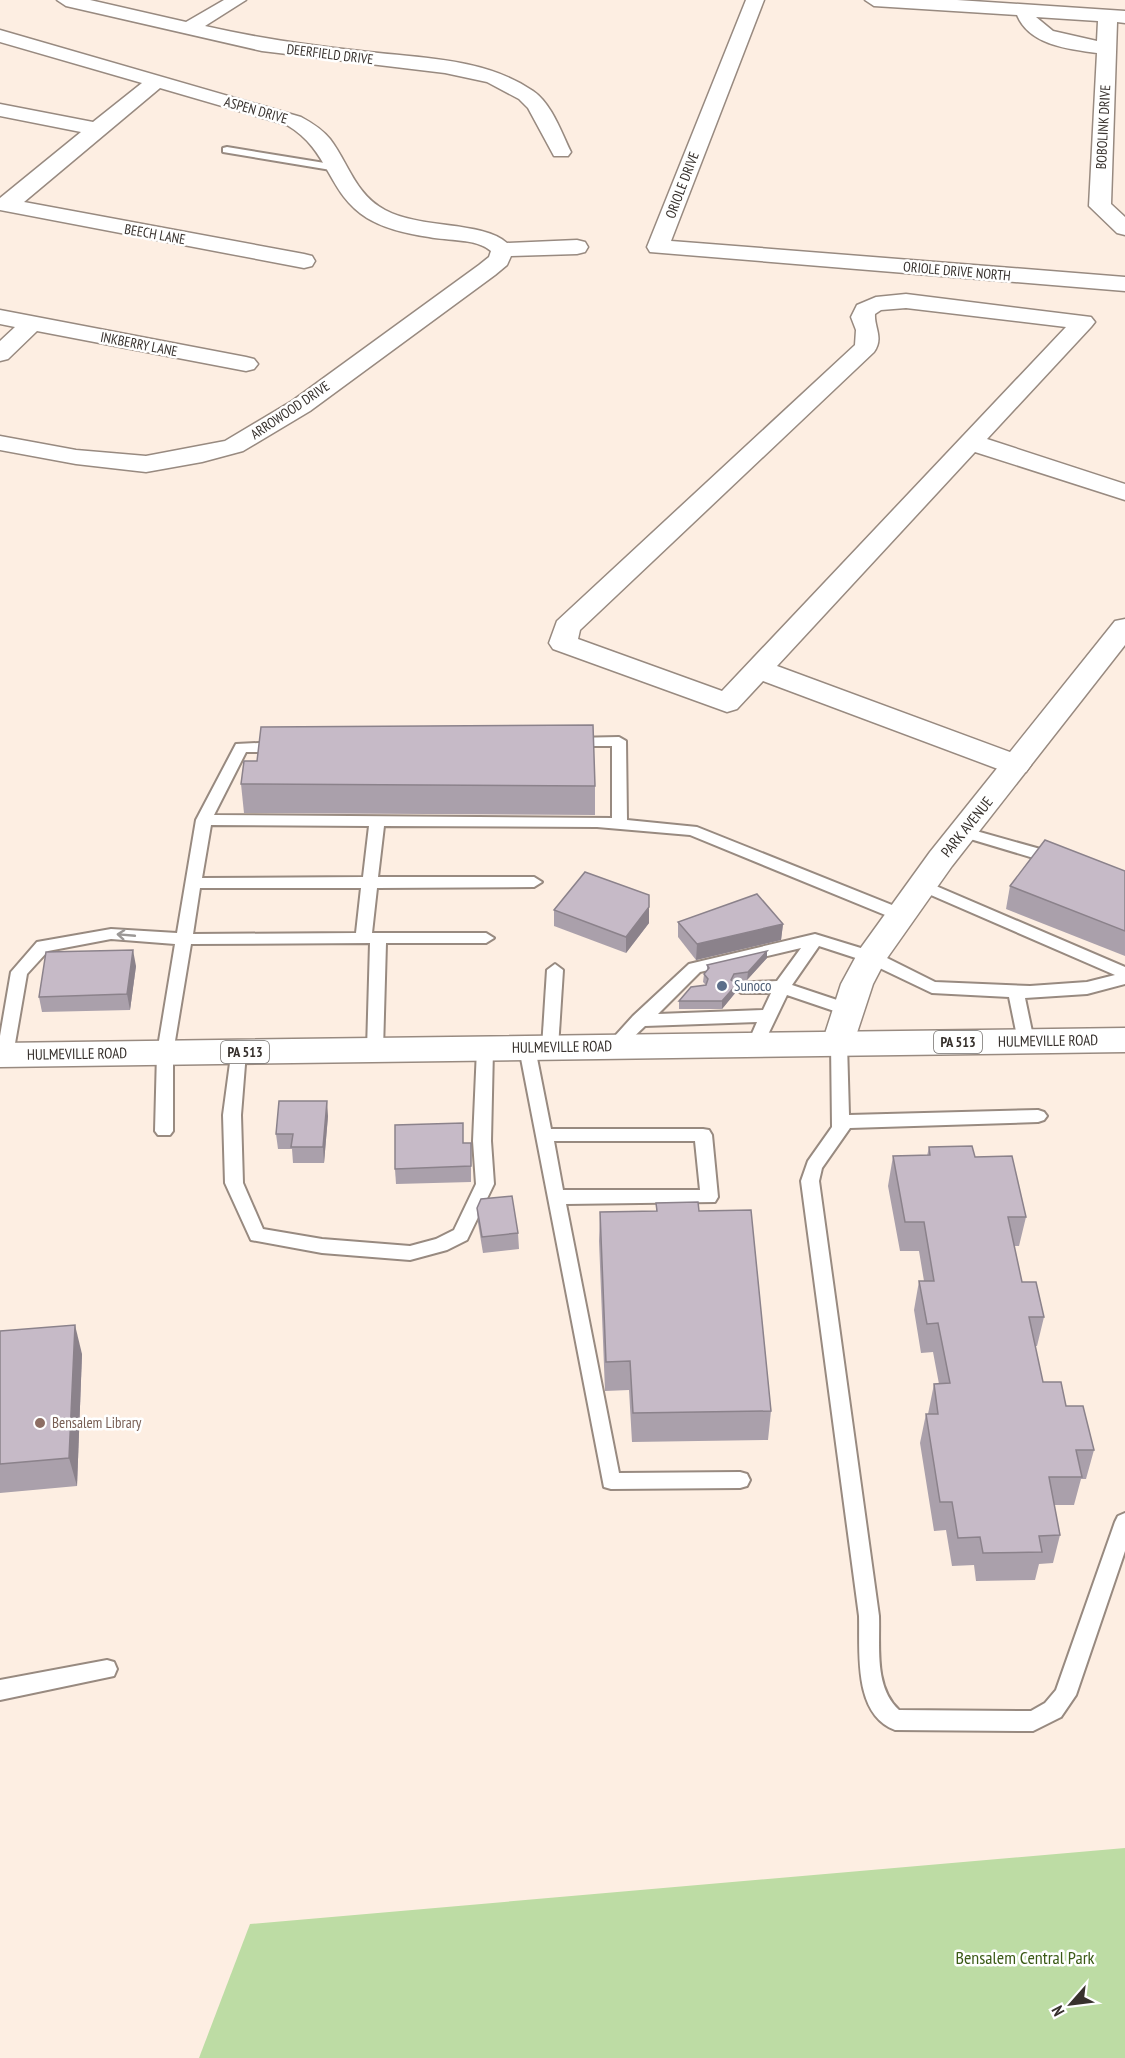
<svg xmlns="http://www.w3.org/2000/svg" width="1125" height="2058" font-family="'PT Sans Narrow',sans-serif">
  <rect width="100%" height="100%" fill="#fdeee2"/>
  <path fill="#bddca4" d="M 1125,1848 L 1125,2058 L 199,2058 L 250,1924 Z"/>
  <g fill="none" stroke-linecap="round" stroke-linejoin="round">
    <defs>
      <g id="lane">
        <path d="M 227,147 L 337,165 L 342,168 L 337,171 L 223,152 L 223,148 Z"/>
        <path d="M 619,737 L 626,741 L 627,820 L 697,827 L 907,911 L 909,915 L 907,919 L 895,919 L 690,835 L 597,827 L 384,826 L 378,877 L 534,877 L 542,882 L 534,887 L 377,888 L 372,933 L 486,933 L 494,938 L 486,943 L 386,943 L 383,1050 L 381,1054 L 369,1054 L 367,1050 L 370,943 L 191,944 L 173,1053 L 173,1131 L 170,1135 L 158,1135 L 155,1131 L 157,1053 L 175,944 L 111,939 L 48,951 L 27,974 L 13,1055 L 11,1059 L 0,1059 L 0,1036 L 11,972 L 37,942 L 111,929 L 177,933 L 196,820 L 236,744 L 281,742 L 288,747 L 281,752 L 246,752 L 214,815 L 612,818 L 612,746 L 571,746 L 564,742 L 571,738 ZM 211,825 L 369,826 L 363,877 L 202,878 ZM 200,888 L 361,888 L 356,933 L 193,934 Z"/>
        <path d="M 962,827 L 1051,852 L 1065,860 L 1057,865 L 957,835 L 954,832 L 957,829 Z"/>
        <path d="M 922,880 L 1125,967 L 1125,984 L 1087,994 L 1025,998 L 1034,1041 L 1026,1047 L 1018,1041 L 1009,997 L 932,993 L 865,961 L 819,946 L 792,985 L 855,1006 L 857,1010 L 855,1014 L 849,1016 L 787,995 L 763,1045 L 755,1051 L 747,1045 L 757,1022 L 645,1026 L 619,1051 L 613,1053 L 605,1047 L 633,1016 L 689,964 L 815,934 L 877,953 L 935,982 L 1030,986 L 1087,982 L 1115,975 L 917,889 L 914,885 ZM 801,948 L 777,981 L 735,983 L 733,987 L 741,993 L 771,993 L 763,1010 L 658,1014 L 700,972 Z"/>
        <path d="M 555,964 L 563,970 L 558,1048 L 550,1054 L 542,1048 L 547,970 Z"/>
        <path d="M 839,1037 L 847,1043 L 849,1115 L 1038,1110 L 1044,1112 L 1047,1116 L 1044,1120 L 1038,1122 L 850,1128 L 822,1168 L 819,1181 L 879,1616 C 880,1647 874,1687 899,1710 L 1031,1711 L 1045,1703 L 1056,1690 L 1115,1522 L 1118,1516 L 1125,1513 L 1125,1551 L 1076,1695 L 1061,1717 L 1033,1731 L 895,1730 C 853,1714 860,1652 859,1616 L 801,1181 L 808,1161 L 832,1127 L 831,1043 Z"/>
        <path d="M 527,1042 L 535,1048 L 551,1129 L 703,1129 L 709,1130 L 712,1135 L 718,1197 L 715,1202 L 566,1204 L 619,1473 L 740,1472 L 747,1474 L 750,1480 L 747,1486 L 740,1488 L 611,1489 L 604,1487 L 519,1048 ZM 554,1141 L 695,1141 L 700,1190 L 563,1190 Z"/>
        <path d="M 485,1043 L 493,1049 L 491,1141 L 494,1184 L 467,1240 L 447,1250 L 410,1260 L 322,1253 L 251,1240 L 225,1183 L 223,1115 L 232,1048 L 238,1046 L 246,1052 L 241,1115 L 243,1183 L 263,1229 L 322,1239 L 410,1246 L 436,1239 L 454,1230 L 476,1184 L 473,1141 L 477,1049 Z"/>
        <path d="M 107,1660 L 114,1662 L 117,1669 L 114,1676 L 0,1700 L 0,1680 Z"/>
      </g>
      <g id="street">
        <path d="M 57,0 L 90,0 L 186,22 L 224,0 L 246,0 L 205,26 C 257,38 307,45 360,51 C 416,58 484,57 533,91 C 552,104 561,132 571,152 L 568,156 L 554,156 L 528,108 L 519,99 L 487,82 L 445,73 L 262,51 L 66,6 Z"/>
        <path d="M 746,0 L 764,0 L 671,241 L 1125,277 L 1125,291 L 650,252 L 647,247 Z"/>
        <path d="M 865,0 L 957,0 L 1125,11 L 1125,23 L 1117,22 L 1111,204 L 1125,217 L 1125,235 L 1117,233 L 1089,206 L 1097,53 C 1068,49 1029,45 1017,15 L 874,6 ZM 1036,17 L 1098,21 L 1097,41 L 1053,31 Z"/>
        <path d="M 0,30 L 301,117 C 312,123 322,129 330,139 C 349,164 355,194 385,210 C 420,229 483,221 507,243 L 577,240 L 585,242 L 588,247 L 585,252 L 577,254 L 511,256 L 507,265 L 495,275 L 310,411 L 243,451 L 202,462 L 146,472 L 76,464 L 0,450 L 0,436 L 76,450 L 146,456 L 225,441 L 292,401 L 479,265 L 489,257 L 491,251 C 476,238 448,241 429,237 C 408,234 385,229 367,218 C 327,193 330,150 287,125 L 160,88 L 24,202 L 304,254 L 312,256 L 315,261 L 312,266 L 304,268 L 0,210 L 0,198 L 81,132 L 0,116 L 0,104 L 93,122 L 142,83 L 0,42 Z"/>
        <path d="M 906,294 L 1091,317 L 1095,322 L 1091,327 L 987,439 L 1125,484 L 1125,500 L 975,452 L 777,666 L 1026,758 L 1031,765 L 1026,772 L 1016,774 L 1006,772 L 763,681 L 737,709 L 727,712 L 553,649 L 549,643 L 557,621 L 855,345 L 856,330 L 851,317 L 857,305 L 876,297 ZM 906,308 L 1066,327 L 722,691 L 578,639 L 580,630 L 874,352 C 884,338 874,327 875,314 L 881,310 Z"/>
        <path d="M 0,310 L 246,357 L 254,359 L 258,364 L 254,369 L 246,371 L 37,331 L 8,359 L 0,361 L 0,341 L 15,327 L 0,324 Z"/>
      </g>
      <path id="secondary" d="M 1125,619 L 1125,645 L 952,866 L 885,961 L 873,984 L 851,1051 L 839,1055 L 827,1051 L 822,1043 L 841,984 L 860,949 L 930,852 L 1115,621 Z"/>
      <path id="primary" d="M 1125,1028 L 1125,1052 L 0,1067 L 0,1043 Z"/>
    </defs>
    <use href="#lane" stroke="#988a80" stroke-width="4"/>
    <use href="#street" stroke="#988a80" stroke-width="3"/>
    <use href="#secondary" stroke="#988a80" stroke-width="3"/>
    <use href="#primary" stroke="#988a80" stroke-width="3"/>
    <use href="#lane" fill="#fff" fill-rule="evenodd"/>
    <use href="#street" fill="#fff" fill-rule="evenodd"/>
    <use href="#secondary" fill="#fff" fill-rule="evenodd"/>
    <use href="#primary" fill="#fff" fill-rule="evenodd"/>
  </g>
  <g fill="#aaa0ab">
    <path d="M 241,784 L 595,786 L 595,815 L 244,813 Z"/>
    <path d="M 1125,871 L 1125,956 L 1006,909 L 1010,886 Z"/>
    <path d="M 554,910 L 649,923 L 626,953 L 554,926 Z"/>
    <path d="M 678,922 L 783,924 L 781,940 L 696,960 L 678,937 Z"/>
    <path d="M 767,951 L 767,958 L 747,980 L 734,982 L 736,992 L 722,1009 L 679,1009 L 679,1001 L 706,985 L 703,982 L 704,974 L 707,971 L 707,965 Z"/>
    <path d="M 136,966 L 130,1010 L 42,1012 L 39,997 Z"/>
    <path d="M 328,1116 L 324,1163 L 293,1163 L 292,1149 L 278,1149 L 276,1134 Z"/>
    <path d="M 463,1143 L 471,1143 L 471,1182 L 396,1184 L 395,1169 Z"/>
    <path d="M 929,1147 L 975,1157 L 1026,1217 L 1019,1246 L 1014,1246 L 1022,1282 L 1044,1317 L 1037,1346 L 1035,1346 L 1043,1382 L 1066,1406 L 1094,1450 L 1086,1479 L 1081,1479 L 1074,1505 L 1054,1505 L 1060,1535 L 1053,1563 L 1039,1564 L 1035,1580 L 976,1581 L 974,1565 L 952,1566 L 946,1530 L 934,1531 L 920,1443 L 926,1414 L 928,1414 L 934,1384 L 939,1384 L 933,1352 L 921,1353 L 914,1310 L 919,1281 L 924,1281 L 919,1251 L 900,1251 L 888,1186 L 893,1156 L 927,1156 Z"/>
    <path d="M 656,1203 L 699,1211 L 771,1411 L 768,1440 L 632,1442 L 629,1390 L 605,1391 L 599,1241 L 600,1212 L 656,1211 Z"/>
    <path d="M 477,1208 L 518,1233 L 519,1249 L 483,1253 L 478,1223 Z"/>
    <path d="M 0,1331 L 82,1354 L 77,1486 L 0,1493 Z"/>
  </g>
  <g fill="#8b828b">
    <path d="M 649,907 L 649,923 L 626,953 L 626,937 Z"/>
    <path d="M 783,924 L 781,940 L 696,960 L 697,944 Z"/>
    <path d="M 133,950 L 136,966 L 130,1010 L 127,994 Z"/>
    <path d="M 767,951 L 767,958 L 747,980 L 748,972 Z"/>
    <path d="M 737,984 L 736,992 L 722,1009 L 722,1001 Z"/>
    <path d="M 327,1101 L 328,1116 L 324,1163 L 323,1147 Z"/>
    <path d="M 75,1325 L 82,1354 L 77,1486 L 69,1458 Z"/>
  </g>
  <g fill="#c6bac7" stroke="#8b828b" stroke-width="1.5">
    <path d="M 593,725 L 595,786 L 241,784 L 244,761 L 257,761 L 261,727 Z"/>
    <path d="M 1045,840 L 1125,871 L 1125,931 L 1010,886 Z"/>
    <path d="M 585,872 L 649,895 L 649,907 L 626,937 L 554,910 Z"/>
    <path d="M 757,894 L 783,924 L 697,944 L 678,922 Z"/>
    <path d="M 133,950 L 127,994 L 39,997 L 46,952 Z"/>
    <path d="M 767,951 L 748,972 L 734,974 L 731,980 L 737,984 L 722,1001 L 679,1001 L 691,987 L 706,985 L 708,979 L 704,974 L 709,968 L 707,965 Z"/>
    <path d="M 279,1101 L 327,1101 L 323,1147 L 291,1147 L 293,1134 L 276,1134 Z"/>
    <path d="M 463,1123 L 463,1143 L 471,1143 L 471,1166 L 395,1169 L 395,1125 Z"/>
    <path d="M 972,1146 L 975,1157 L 1012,1156 L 1026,1217 L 1008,1217 L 1022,1282 L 1036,1282 L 1044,1317 L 1029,1317 L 1043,1382 L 1061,1382 L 1066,1406 L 1083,1406 L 1094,1450 L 1076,1450 L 1082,1477 L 1049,1477 L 1060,1535 L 1039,1536 L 1042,1552 L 983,1553 L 980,1537 L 958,1538 L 952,1502 L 940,1502 L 926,1414 L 938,1414 L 934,1384 L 950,1383 L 938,1323 L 927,1324 L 919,1281 L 934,1281 L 924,1222 L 905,1222 L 893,1156 L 930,1155 L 929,1147 Z"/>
    <path d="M 512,1196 L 518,1233 L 482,1237 L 477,1208 L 481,1199 Z"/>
    <path d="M 698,1202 L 699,1211 L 751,1210 L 771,1411 L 633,1413 L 630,1361 L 606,1362 L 600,1212 L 657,1211 L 656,1203 Z"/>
    <path d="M 75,1325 L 69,1458 L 0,1464 L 0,1331 Z"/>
  </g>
  <defs><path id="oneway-shaft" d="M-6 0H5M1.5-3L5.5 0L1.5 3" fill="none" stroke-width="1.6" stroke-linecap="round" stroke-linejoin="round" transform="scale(1.5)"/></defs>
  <use stroke="#9b9896" href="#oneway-shaft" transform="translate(126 935) rotate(-175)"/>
  <circle fill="#5c6f8a" stroke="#fff" stroke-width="2" cx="722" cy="986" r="6"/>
  <circle fill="#8d6e63" stroke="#fff" stroke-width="2" cx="40" cy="1423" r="6"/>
  <g text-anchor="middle" stroke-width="5" stroke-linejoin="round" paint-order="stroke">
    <g font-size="14" fill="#37312d" stroke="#fff">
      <text transform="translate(330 54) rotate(7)" y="5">DEERFIELD DRIVE</text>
      <text transform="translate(256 110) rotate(16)" y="5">ASPEN DRIVE</text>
      <text transform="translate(1103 127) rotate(-87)" y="5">BOBOLINK DRIVE</text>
      <text transform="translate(682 185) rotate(-69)" y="5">ORIOLE DRIVE</text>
      <text transform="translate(155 234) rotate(10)" y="5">BEECH LANE</text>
      <text transform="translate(957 271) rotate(5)" y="5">ORIOLE DRIVE NORTH</text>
      <text transform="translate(139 344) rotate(11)" y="5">INKBERRY LANE</text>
      <text transform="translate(290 410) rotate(-34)" y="5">ARROWOOD DRIVE</text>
    </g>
    <g fill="#fff" stroke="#736f6c" stroke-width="1.5">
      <rect x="934" y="1031" width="48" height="22" rx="4.5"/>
      <rect x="221" y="1041" width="48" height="22" rx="4.5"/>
    </g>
    <g font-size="14" font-weight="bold" fill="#37312d">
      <text x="958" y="1047">PA 513</text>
      <text x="245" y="1057">PA 513</text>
    </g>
    <g font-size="15" fill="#37312d" stroke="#fff">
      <text transform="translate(967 827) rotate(-51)" y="5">PARK AVENUE</text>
      <text transform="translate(1048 1041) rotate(-1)" y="5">HULMEVILLE ROAD</text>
      <text transform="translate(562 1047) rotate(-1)" y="5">HULMEVILLE ROAD</text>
      <text transform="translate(77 1054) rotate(-1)" y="5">HULMEVILLE ROAD</text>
    </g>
    <g font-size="15" fill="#4e5e75" stroke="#fff" text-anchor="start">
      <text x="734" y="991">Sunoco</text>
    </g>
    <g font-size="15" fill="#785e54" stroke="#fff" text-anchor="start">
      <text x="52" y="1428">Bensalem Library</text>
    </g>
    <g font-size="18" fill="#3a5a15" stroke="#fff">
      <text x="1025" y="1964">Bensalem Central Park</text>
    </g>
  </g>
  <g transform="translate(1071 2004) rotate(242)" stroke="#ffffff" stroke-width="4.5" paint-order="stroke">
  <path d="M0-4.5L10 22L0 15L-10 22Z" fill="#37312d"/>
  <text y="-9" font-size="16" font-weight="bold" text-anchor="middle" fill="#37312d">N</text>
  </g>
</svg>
